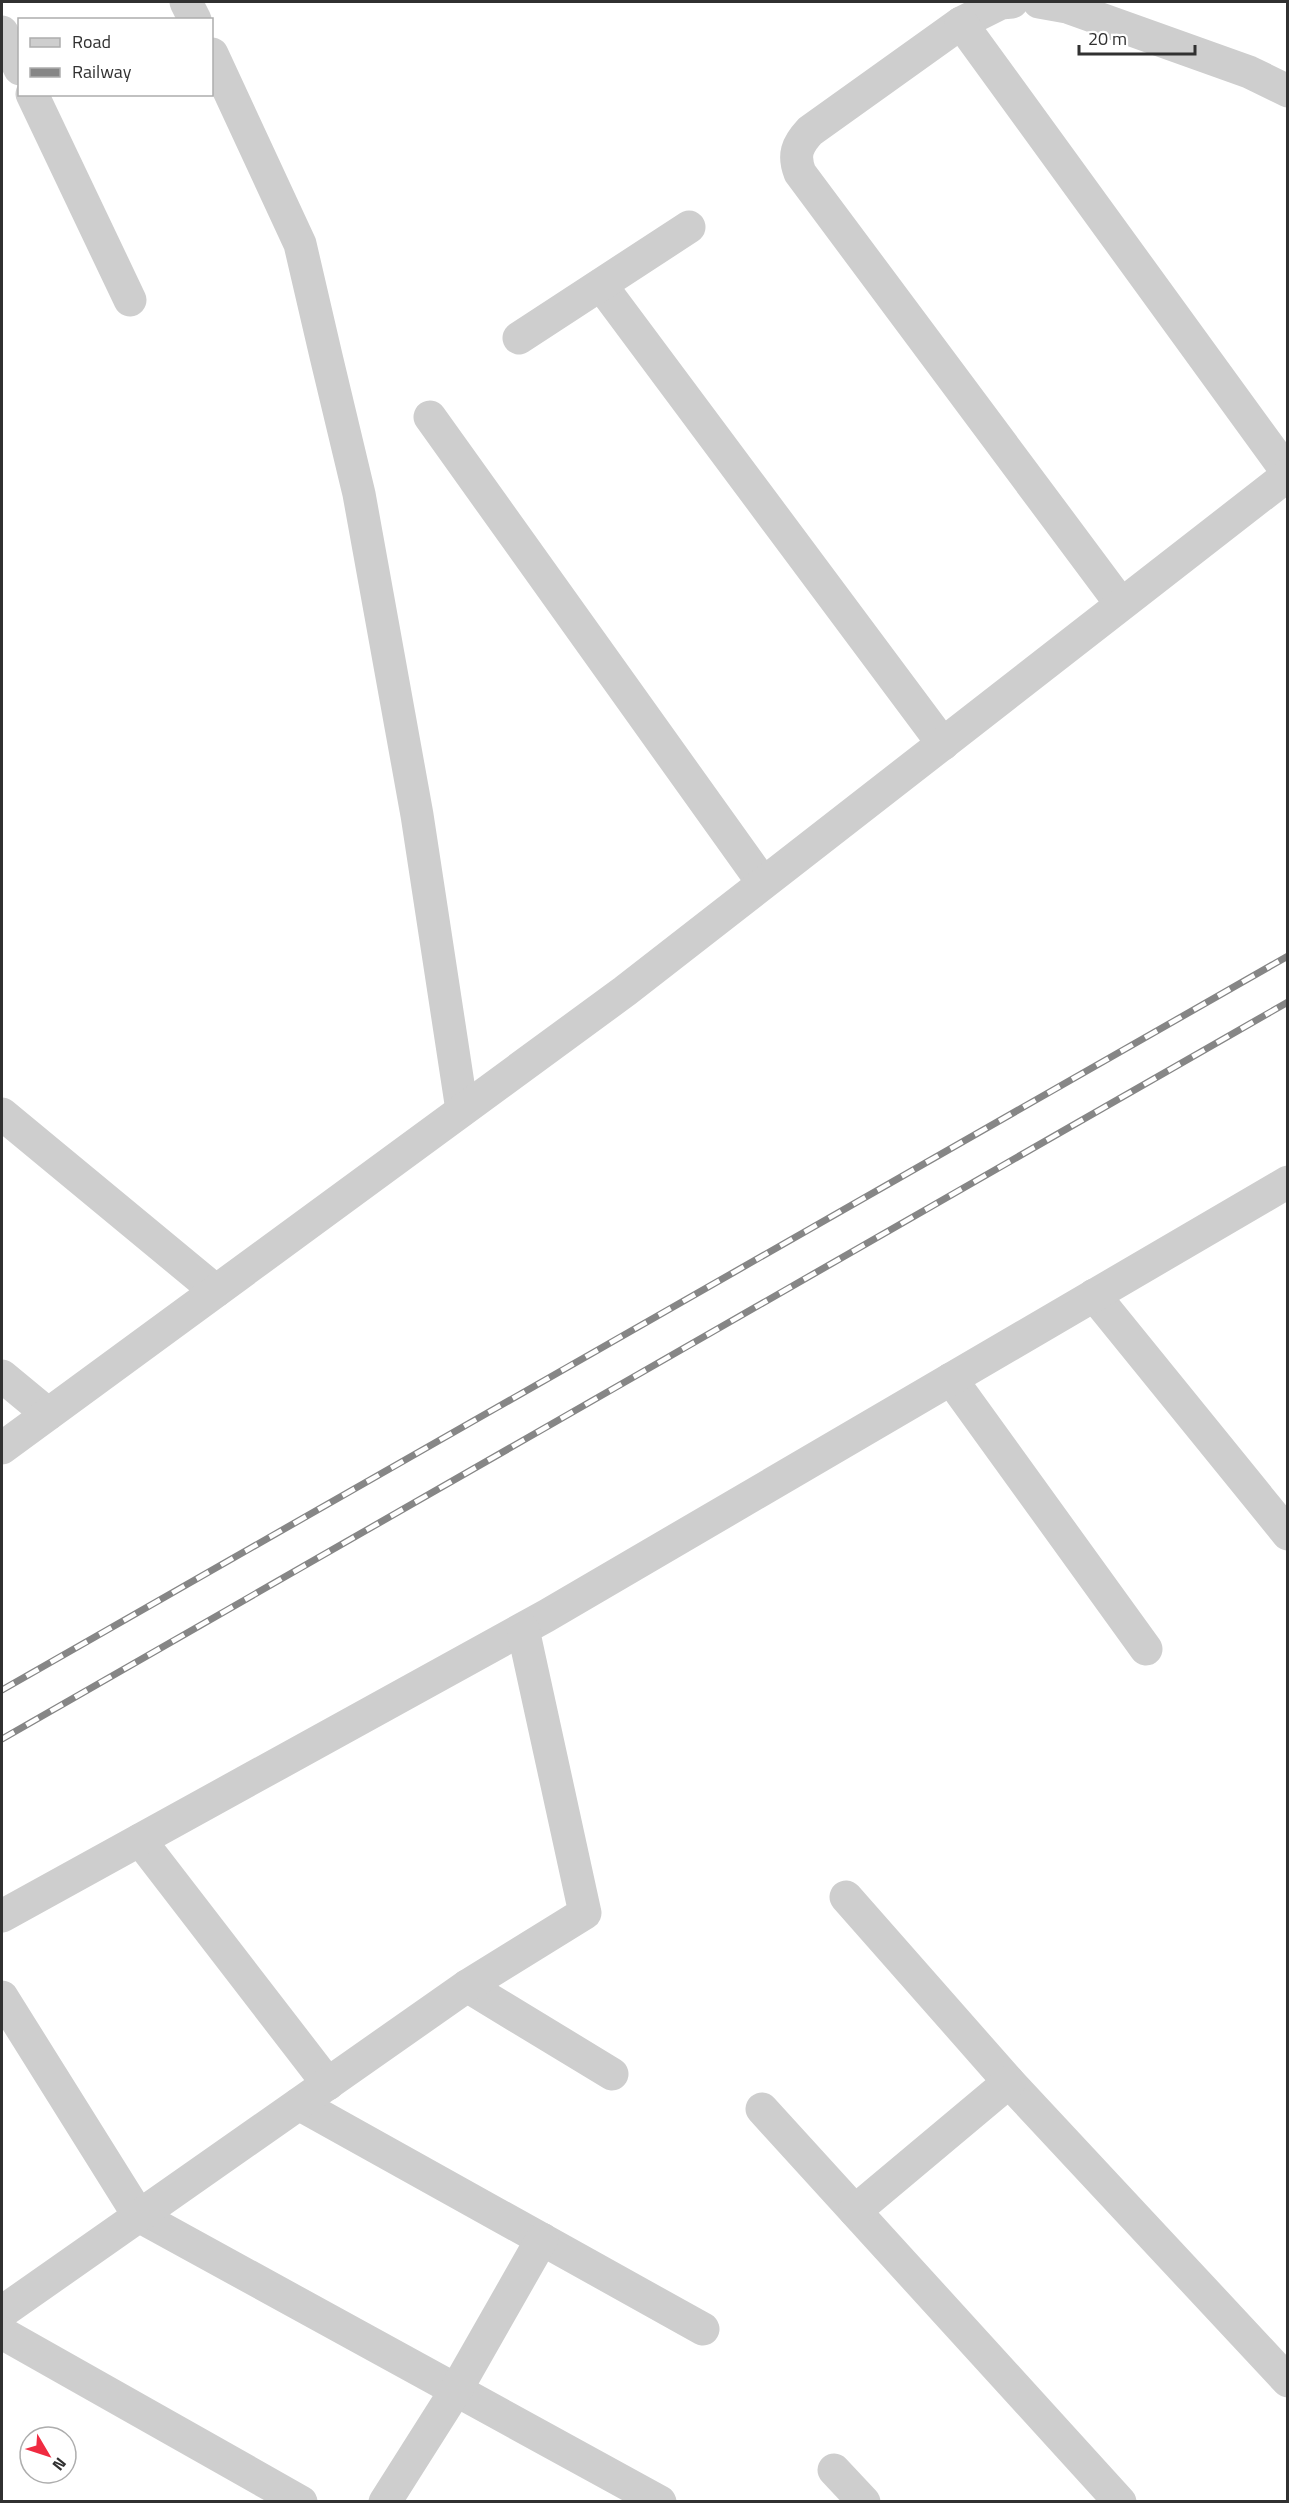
<svg xmlns="http://www.w3.org/2000/svg" width="1289" height="2503" font-family="'Titillium Web',sans-serif">
  <rect width="100%" height="100%" fill="#fff"/>
  <g fill="none" stroke-linecap="round" stroke-linejoin="round">
    <g stroke="#cecece" stroke-width="33">
      <path d="M 186,2 L 195,20"/>
      <path d="M 1012,2 L 1001,3 L 961,23 L 810,131 C 797,145 793,155 800,173 L 1121,604"/>
      <path d="M 1039,2 L 1067,7 L 1249,72 L 1288,91"/>
      <path d="M 961,23 L 1288,473"/>
      <path d="M 2,32 L 20,69"/>
      <path d="M 212,54 L 300,244 L 326,356 L 359,494 L 417,815 L 462,1110"/>
      <path d="M 32,94 L 130,300"/>
      <path d="M 601,285 L 943,744"/>
      <path d="M 519,338 L 689,227"/>
      <path d="M 430,417 L 763,883"/>
      <path d="M 2,1114 L 216,1291"/>
      <path d="M 1094,1295 L 1288,1534"/>
      <path d="M 2,1376 L 48,1414"/>
      <path d="M 951,1379 L 1146,1649"/>
      <path d="M 140,1840 L 328,2084"/>
      <path d="M 846,1897 L 1009,2082 L 1288,2381"/>
      <path d="M 2,1916 L 546,1616 L 1288,1182"/>
      <path d="M 467,1986 L 612,2074"/>
      <path d="M 2,1997 L 139,2216 L 660,2502"/>
      <path d="M 299,2104 L 703,2329"/>
      <path d="M 762,2109 L 1120,2502"/>
      <path d="M 855,2211 L 1009,2082"/>
      <path d="M 2,2312 L 467,1986 L 585,1913 L 523,1629"/>
      <path d="M 2,2333 L 301,2502"/>
      <path d="M 834,2470 L 864,2502"/>
      <path d="M 385,2502 L 456,2390 L 542,2239"/>
    </g>
    <path stroke="#cecece" stroke-width="33" d="M 2,1448 L 625,991 L 1288,475"/>
    <defs>
      <g id="rail">
        <path d="M 2,1690 L 1288,956"/>
        <path d="M 2,1739 L 1288,1002"/>
      </g>
    </defs>
    <use href="#rail" stroke="#868686" stroke-width="7"/>
    <use href="#rail" stroke="#fff" stroke-width="4.5" stroke-dasharray="14" stroke-linecap="butt"/>
  </g>
  <rect width="1289" height="2503" fill="none" stroke="#313131" stroke-width="6"/>
  <rect x="18" y="18" width="195" height="78" fill="#ffffff" stroke="#adadad" stroke-width="1.5"/>
  <rect x="30" y="38" width="30" height="9" fill="#cecece" stroke="#adadad" stroke-width="1.5"/>
  <text x="72" y="48" font-size="18" fill="#313131">Road</text>
  <rect x="30" y="68" width="30" height="9" fill="#868686" stroke="#adadad" stroke-width="1.5"/>
  <text x="72" y="78" font-size="18" fill="#313131">Railway</text>
  <g transform="translate(48 2455) rotate(129)"><circle r="28" fill="#ffffff" stroke="#adadad" stroke-width="1.5"/>
  <path d="M0-4.5L10 22L0 15L-10 22Z" fill="#f02b41"/>
  <text y="-9" font-size="16" font-weight="bold" text-anchor="middle" fill="#313131">N</text>
  </g>
  <path d="M1079 45v9h116v-9" fill="none" stroke="#313131" stroke-width="3"/>
  <text x="1088" y="45" font-size="18" fill="#313131" stroke="#ffffff" stroke-width="4.5" paint-order="stroke">20 m</text>
</svg>
